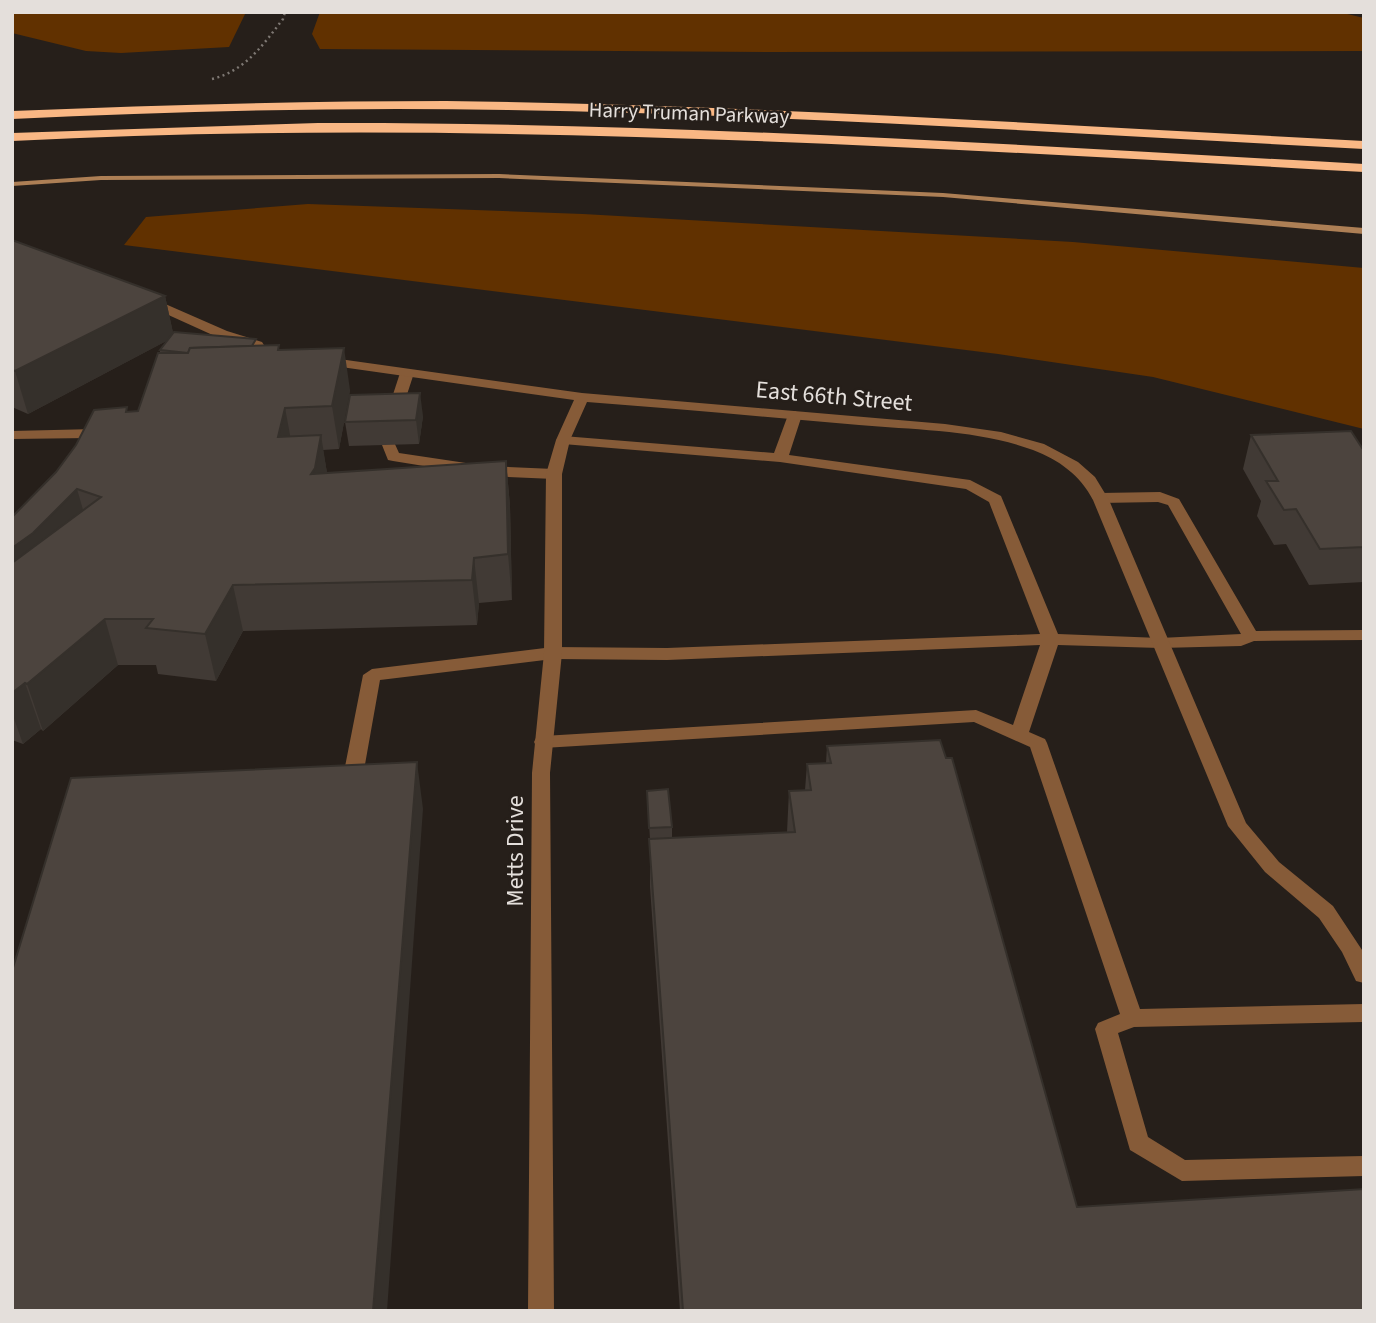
<svg xmlns="http://www.w3.org/2000/svg" width="1376" height="1323" font-family="'Source Sans 3',sans-serif">
  <rect width="100%" height="100%" fill="#261f1a"/>
  <g fill="#613100">
    <path d="M 12,12 L 246,12 L 229,47 L 121,53 L 86,51 L 12,33 Z"/>
    <path d="M 320,12 L 1339,12 L 1364,18 L 1364,51 L 770,52 L 320,49 L 312,34 Z"/>
    <path d="M 308,204 L 583,214 L 1073,242 L 1364,268 L 1364,429 L 1153,377 L 998,354 L 124,245 L 146,217 Z"/>
  </g>
  <g fill="none" stroke-linecap="round" stroke-linejoin="round">
    <path fill="#ad7f55" fill-rule="evenodd" d="M 499,174 L 943,193 L 1364,228 L 1364,234 L 943,197 L 499,178 L 101,180 L 12,186 L 12,182 L 101,176 Z"/>
    <path stroke="#7e7873" stroke-width="2.5" stroke-dasharray="2 3.5" stroke-linecap="butt" d="M 212,79 C 245,71 263,45 283,19 L 285,12"/>
    <g fill="#865b38" fill-rule="evenodd">
      <path d="M 407,369 L 414,373 L 400,416 L 393,420 L 388,419 L 386,416 L 400,373 Z"/>
      <path d="M 795,411 L 802,415 L 789,455 L 970,480 L 1001,496 L 1058,634 L 1160,638 L 1241,634 L 1168,505 L 1158,502 L 1100,503 L 1092,498 L 1100,493 L 1160,492 L 1179,499 L 1256,631 L 1364,630 L 1364,640 L 1254,641 L 1241,646 L 1160,648 L 1058,645 L 1029,732 L 1045,739 L 1047,743 L 1140,1009 L 1364,1004 L 1364,1022 L 1134,1027 L 1118,1033 L 1148,1137 L 1185,1160 L 1364,1156 L 1364,1176 L 1182,1181 L 1130,1150 L 1095,1029 L 1098,1023 L 1120,1014 L 1030,747 L 974,722 L 543,748 L 536,746 L 534,742 L 536,738 L 543,736 L 976,710 L 1013,725 L 1040,645 L 667,660 L 553,659 L 380,680 L 361,787 L 358,792 L 344,792 L 341,787 L 363,675 L 372,669 L 553,647 L 667,648 L 1040,634 L 989,502 L 966,489 L 780,462 L 563,444 L 556,440 L 563,436 L 774,453 L 788,415 Z"/>
      <path d="M 95,429 L 102,433 L 104,442 L 102,445 L 92,445 L 89,438 L 12,439 L 12,431 Z"/>
      <path d="M 389,441 L 394,442 L 399,453 L 486,466 L 554,469 L 562,474 L 554,479 L 486,476 L 393,461 L 388,460 L 382,445 Z"/>
    </g>
    <g fill="#865b38" fill-rule="evenodd">
      <path d="M 147,296 L 227,331 L 262,342 L 264,345 L 257,349 L 217,337 L 142,303 L 141,300 Z"/>
      <path d="M 325,357 L 582,393 L 945,424 L 1001,432 L 1044,444 L 1078,462 L 1095,477 L 1109,500 L 1246,823 L 1279,862 L 1333,906 L 1364,953 L 1364,983 L 1356,981 L 1342,952 L 1319,918 L 1265,872 L 1228,826 L 1093,500 C 1080,475 1059,460 1033,450 C 979,430 916,430 859,425 C 768,417 678,409 587,402 L 570,440 L 562,474 L 562,653 L 550,773 L 554,1311 L 528,1311 L 532,773 L 544,653 L 546,474 L 556,440 L 574,400 L 320,364 L 320,358 Z"/>
    </g>
    <g fill="#f9b784" fill-rule="evenodd">
      <path d="M 446,101 C 752,105 1058,125 1364,141 L 1364,149 C 1079,134 794,115 508,110 C 343,107 177,111 12,119 L 12,111 C 157,105 301,101 446,101 Z"/>
      <path d="M 318,123 C 667,122 1015,145 1364,164 L 1364,172 C 913,147 464,118 12,141 L 12,133 Z"/>
    </g>
  </g>
  <g fill="#413a35">
    <path d="M 12,240 L 165,296 L 173,333 L 280,350 L 350,390 L 339,449 L 323,450 L 327,473 L 506,461 L 510,506 L 512,600 L 479,603 L 477,625 L 243,631 L 216,681 L 158,674 L 156,665 L 118,665 L 43,731 L 41,729 L 23,744 L 12,740 L 12,517 L 128,412 L 138,411 L 160,353 L 160,350 L 168,340 L 28,414 L 12,407 Z"/>
    <path d="M 423,416 L 419,444 L 349,446 L 345,422 Z"/>
    <path d="M 1251,435 L 1364,451 L 1364,582 L 1309,585 L 1286,544 L 1274,545 L 1257,516 L 1261,501 L 1243,469 Z"/>
    <path d="M 827,746 L 1077,1207 L 1364,1311 L 680,1311 L 650,887 L 650,839 L 647,791 L 672,827 L 672,838 L 787,832 L 789,791 L 805,790 L 807,764 L 826,763 Z"/>
  </g>
  <g fill="#35302b">
    <path d="M 165,296 L 174,337 L 28,414 L 15,371 Z"/>
    <path d="M 344,348 L 350,390 L 339,449 L 332,406 Z"/>
    <path d="M 420,393 L 423,416 L 419,444 L 416,420 Z"/>
    <path d="M 285,408 L 293,451 L 278,437 Z"/>
    <path d="M 321,435 L 328,479 L 311,474 Z"/>
    <path d="M 506,461 L 510,506 L 512,600 L 508,554 Z"/>
    <path d="M 77,489 L 90,534 L 12,605 L 12,548 Z"/>
    <path d="M 474,558 L 479,603 L 477,625 L 472,580 Z"/>
    <path d="M 233,585 L 243,631 L 216,681 L 205,634 Z"/>
    <path d="M 105,619 L 118,665 L 43,731 L 27,684 Z"/>
    <path d="M 25,683 L 41,729 L 23,744 L 12,713 L 12,693 Z"/>
    <path d="M 417,762 L 423,809 L 387,1311 L 373,1311 Z"/>
  </g>
  <g fill="#4c443e" stroke="#35302b" stroke-width="2">
    <path d="M 12,240 L 165,296 L 15,371 L 12,370 Z"/>
    <path d="M 174,332 L 256,339 L 252,346 L 190,348 L 188,353 L 160,350 Z"/>
    <path d="M 279,345 L 278,350 L 344,348 L 332,406 L 285,408 L 278,437 L 321,435 L 315,468 L 311,474 L 506,461 L 508,554 L 474,558 L 472,580 L 233,585 L 205,634 L 146,628 L 153,619 L 105,619 L 27,684 L 25,683 L 12,693 L 12,563 L 101,497 L 77,489 L 33,533 L 12,548 L 12,517 L 56,472 L 76,445 L 94,410 L 127,407 L 126,412 L 138,411 L 158,353 L 188,353 L 190,348 Z"/>
    <path d="M 420,393 L 416,420 L 345,422 L 350,395 Z"/>
    <path d="M 1351,431 L 1364,451 L 1364,547 L 1320,549 L 1296,509 L 1284,510 L 1266,481 L 1278,481 L 1251,435 Z"/>
    <path d="M 940,740 L 946,758 L 952,758 L 1077,1207 L 1364,1189 L 1364,1311 L 683,1311 L 649,839 L 795,832 L 789,791 L 811,790 L 807,764 L 831,763 L 827,746 Z"/>
    <path d="M 417,762 L 373,1311 L 12,1311 L 12,971 L 71,778 Z"/>
    <path d="M 668,789 L 672,827 L 649,828 L 647,791 Z"/>
  </g>
  <g text-anchor="middle" stroke-width="5" stroke-linejoin="round" paint-order="stroke">
    <g font-size="21" fill="#e4dfdb" stroke="#261f1a">
      <text transform="translate(689 113) rotate(2)" y="7">Harry Truman Parkway</text>
    </g>
    <g font-size="24" fill="#e4dfdb" stroke="#261f1a">
      <text transform="translate(834 396) rotate(5)" y="8">East 66th Street</text>
      <text transform="translate(515 851) rotate(-90)" y="8">Metts Drive</text>
    </g>
  </g>
  <rect width="1376" height="1323" fill="none" stroke="#e4dfdb" stroke-width="28"/>
</svg>
